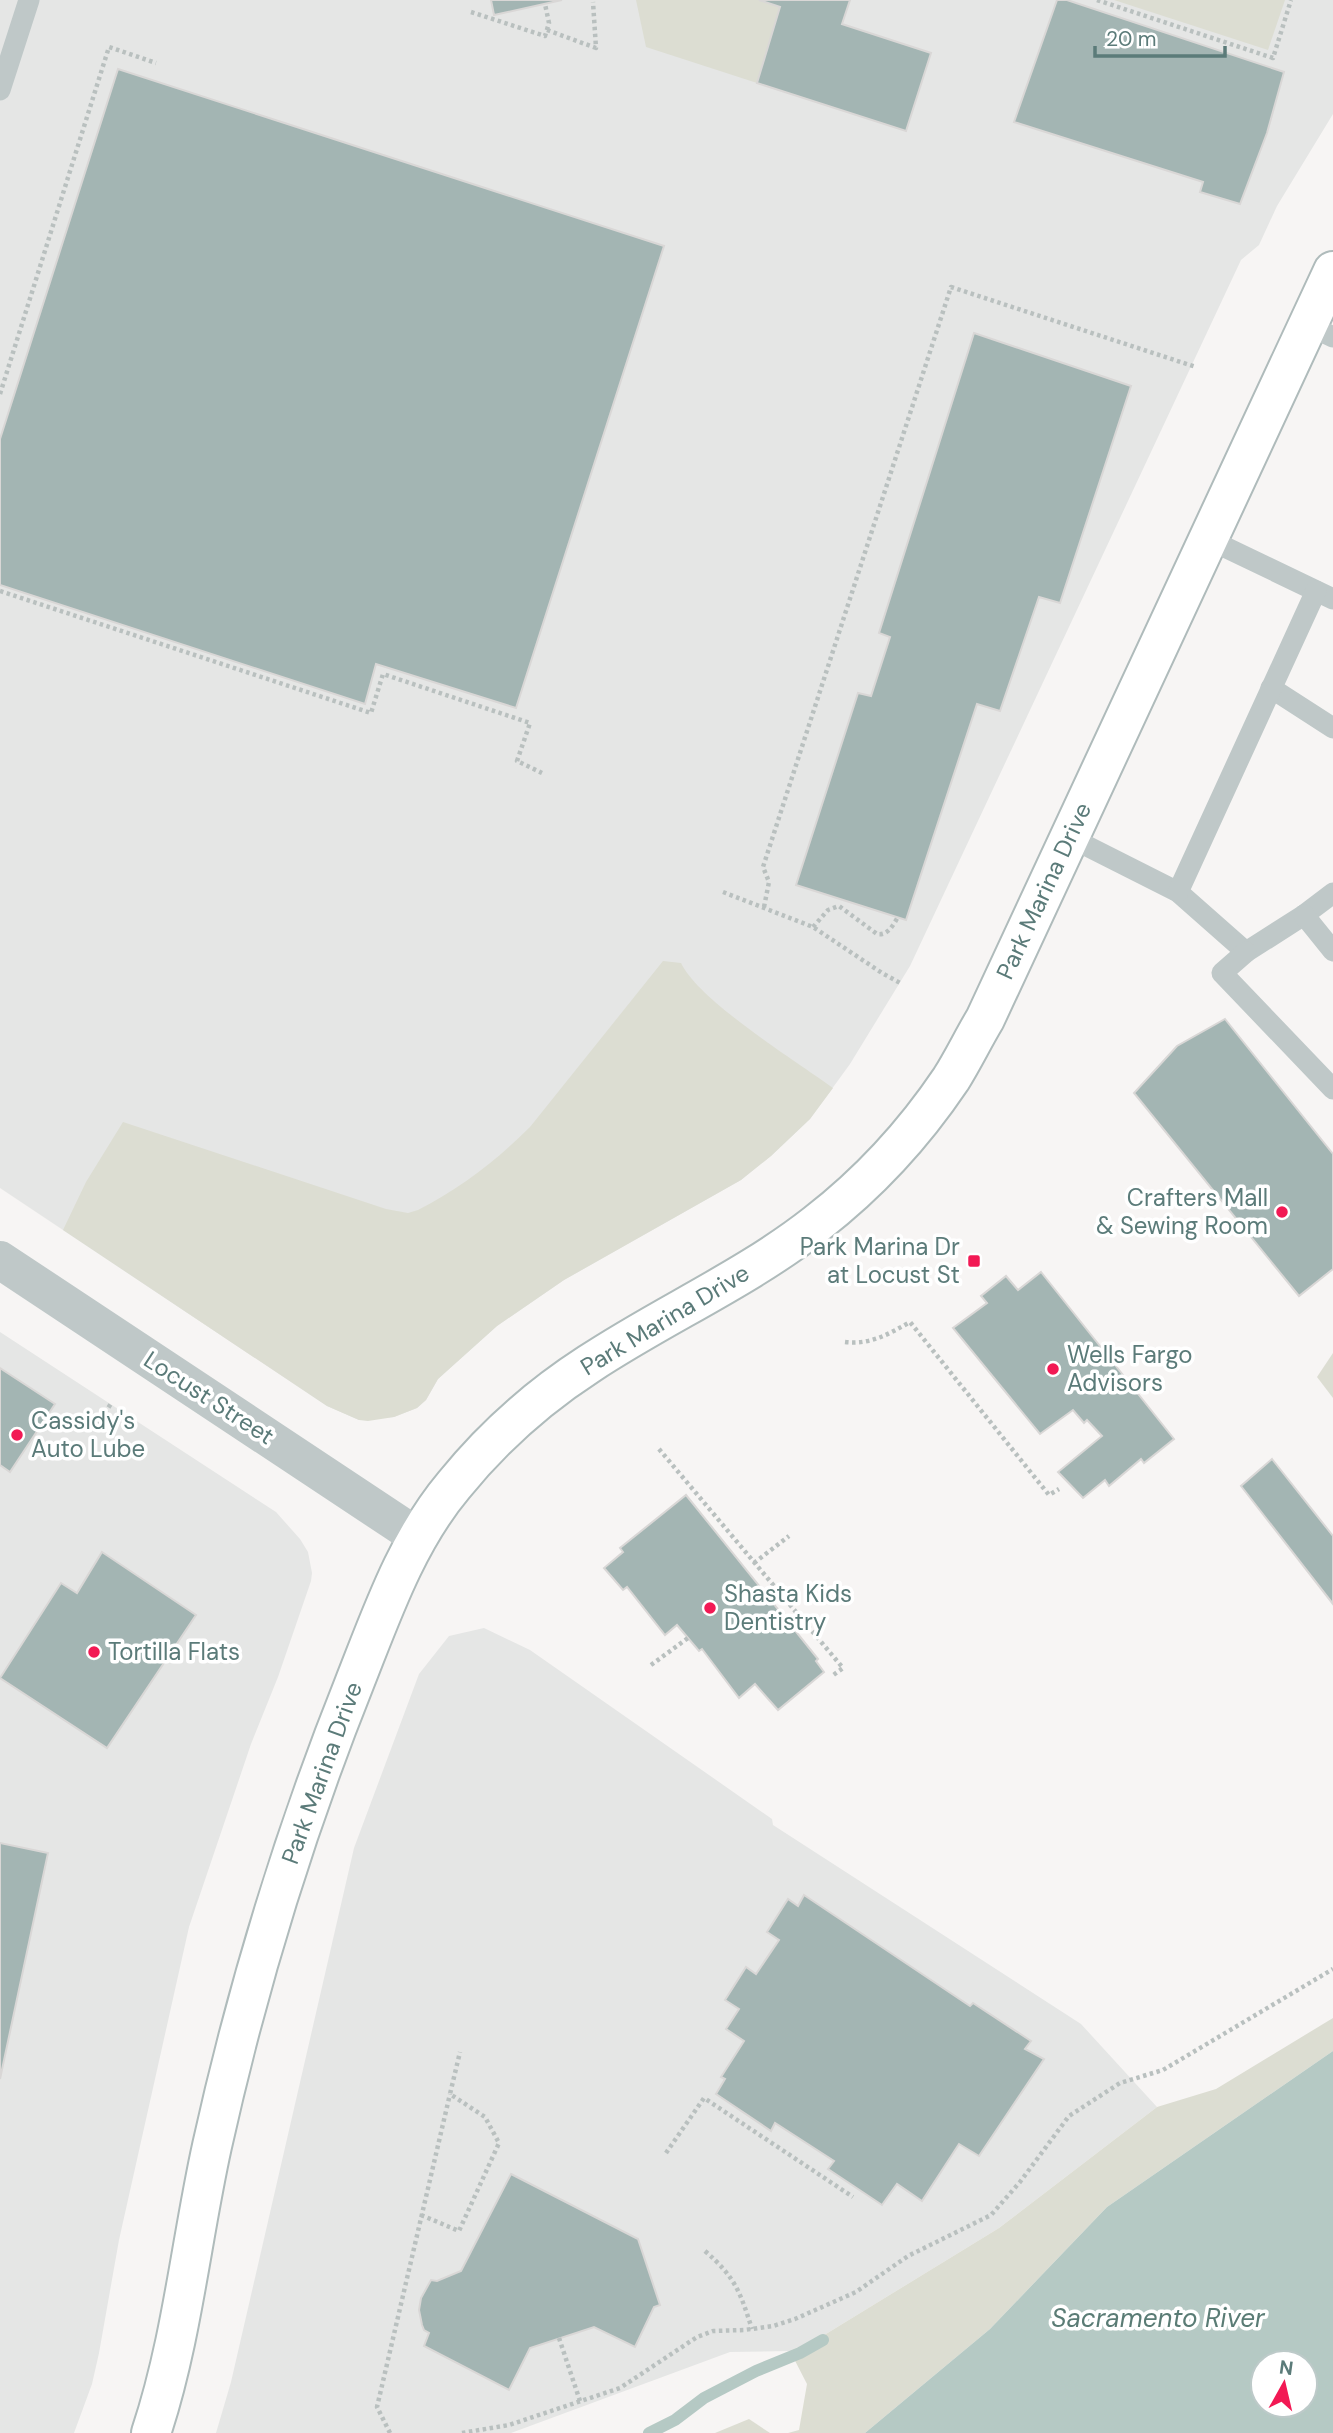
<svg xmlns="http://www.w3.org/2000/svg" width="1333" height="2433" font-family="'DM Sans',sans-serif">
  <rect width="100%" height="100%" fill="#f7f5f4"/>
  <g fill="#e5e6e5">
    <path d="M 0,0 L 1333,0 L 1333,114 L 1277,206 L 1259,245 L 1241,260 L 910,966 L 850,1064 L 810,1119 L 771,1156 L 741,1180 L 564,1280 L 497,1326 L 438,1379 L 426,1400 L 417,1408 L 394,1417 L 359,1420 L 327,1406 L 0,1188 Z"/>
    <path d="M 0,1332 L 276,1512 L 300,1539 L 308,1552 L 312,1573 L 311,1581 L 278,1677 L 251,1744 L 189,1927 L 119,2240 L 99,2353 L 92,2384 L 74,2433 L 0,2433 Z"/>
    <path d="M 484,1628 L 530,1650 L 772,1819 L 773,1825 L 1081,2024 L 1157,2107 L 999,2228 L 821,2337 L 790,2351 L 730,2352 L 511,2433 L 216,2433 L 231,2382 L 354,1848 L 419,1674 L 449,1636 Z"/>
  </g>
  <g fill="#dcddd2">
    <path d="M 636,0 L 759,0 L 780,7 L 757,83 L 646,47 Z"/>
    <path d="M 1114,0 L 1285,0 L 1268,50 Z"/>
    <path d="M 663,961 L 681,963 C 699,1001 796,1061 833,1088 L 810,1119 L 771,1156 L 741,1180 L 564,1280 L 497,1326 L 438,1379 L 426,1400 L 417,1408 L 394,1417 L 368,1421 L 359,1420 L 327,1406 L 63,1230 L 86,1182 L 123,1122 L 386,1209 L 408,1213 L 418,1210 C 461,1188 497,1160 530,1127 Z"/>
    <path d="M 1333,1353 L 1333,1398 L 1317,1377 Z"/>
    <path d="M 1333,2018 L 1333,2051 L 1107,2207 L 990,2329 L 865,2433 L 788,2433 L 799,2430 L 807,2384 L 790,2351 L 821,2337 L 999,2228 L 1157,2107 L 1216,2089 Z"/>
    <path d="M 749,2419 L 770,2433 L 715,2433 Z"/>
  </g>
  <path fill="#b5c9c4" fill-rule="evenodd" d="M 1333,2051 L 1333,2433 L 865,2433 L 990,2329 L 1107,2207 ZM 1263,2363 L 1305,2363 L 1305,2405 L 1263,2405 Z"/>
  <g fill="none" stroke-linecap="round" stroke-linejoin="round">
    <path stroke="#b5c9c4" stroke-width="12" d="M 649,2433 L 675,2420 L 704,2398 L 756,2371 L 800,2353 L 823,2340"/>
  </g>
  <g fill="#a3b5b3" stroke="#d9d7d6" stroke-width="2">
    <path d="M 491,0 L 562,0 L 494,15 Z"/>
    <path d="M 759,0 L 850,0 L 842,24 L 931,53 L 906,131 L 757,83 L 780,7 Z"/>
    <path d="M 1057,0 L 1067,0 L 1284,72 L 1267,133 L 1240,204 L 1200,192 L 1203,182 L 1014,122 Z"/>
    <path d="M 118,69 L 664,246 L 516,708 L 376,664 L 365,704 L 0,585 L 0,439 Z"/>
    <path d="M 974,333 L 1131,386 L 1060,603 L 1039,597 L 1000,711 L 977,704 L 906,920 L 796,885 L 858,693 L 871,696 L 890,637 L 879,633 Z"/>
    <path d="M 1225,1019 L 1333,1154 L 1333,1269 L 1299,1296 L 1134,1093 L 1177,1046 Z"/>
    <path d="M 1041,1272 L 1174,1439 L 1144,1463 L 1141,1459 L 1109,1486 L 1105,1480 L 1083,1498 L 1058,1472 L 1102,1436 L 1087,1420 L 1084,1423 L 1073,1410 L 1040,1434 L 953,1328 L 987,1303 L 981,1296 L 1006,1276 L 1018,1290 Z"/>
    <path d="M 0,1368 L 55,1404 L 10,1472 L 0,1465 Z"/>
    <path d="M 1272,1459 L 1333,1536 L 1333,1604 L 1241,1486 Z"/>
    <path d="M 686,1495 L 818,1659 L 816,1661 L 824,1672 L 778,1710 L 755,1684 L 739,1698 L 702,1649 L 699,1651 L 677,1625 L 665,1635 L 627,1587 L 623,1590 L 604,1568 L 623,1552 L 620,1548 Z"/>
    <path d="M 102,1552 L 196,1615 L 107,1748 L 0,1678 L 61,1583 L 77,1593 Z"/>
    <path d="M 0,1843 L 48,1853 L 0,2079 Z"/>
    <path d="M 804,1895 L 970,2006 L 973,2003 L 1031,2041 L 1025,2049 L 1044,2059 L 979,2156 L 959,2144 L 922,2201 L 897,2184 L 882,2205 L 828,2169 L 834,2161 L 775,2123 L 771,2131 L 716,2094 L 725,2079 L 721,2077 L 744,2041 L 726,2029 L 739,2009 L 725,2000 L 746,1967 L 756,1974 L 779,1940 L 767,1932 L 788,1899 L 798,1906 Z"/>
    <path d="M 511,2174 L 638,2239 L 660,2305 L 654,2307 L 635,2347 L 594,2327 L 530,2348 L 509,2390 L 424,2346 L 429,2333 L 424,2330 L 422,2325 L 419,2310 L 421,2298 L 431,2280 L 437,2281 L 461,2271 Z"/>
  </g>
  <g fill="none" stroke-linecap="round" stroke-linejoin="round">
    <defs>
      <path id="secondary" d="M 151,2433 C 182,2340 191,2241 212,2146 C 247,1988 294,1834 354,1684 C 381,1616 406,1542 454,1485 C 492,1438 538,1397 589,1364 C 663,1315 746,1279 816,1224 C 869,1183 914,1134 951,1079 C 963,1060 973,1039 985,1019 L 1333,271"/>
    </defs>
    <use href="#secondary" stroke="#afbbbb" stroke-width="42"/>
    <g stroke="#b9c0bf" stroke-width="4.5" stroke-dasharray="3.5 3.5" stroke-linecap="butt">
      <path d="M 1097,0 L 1273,58 L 1291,0"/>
      <path d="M 471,12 L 545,36 L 549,23 L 545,4"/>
      <path d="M 547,30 L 596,48 L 593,2"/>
      <path d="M 0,394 L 109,47 L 156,63"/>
      <path d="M 0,591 L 371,713 L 383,674 L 530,723 L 517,761 L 542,773"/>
      <path d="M 723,892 L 813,927 L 882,973 L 902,984"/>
      <path d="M 764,907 L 769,882 L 763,867 L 951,287 L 1196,367"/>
      <path d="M 813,927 L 828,910 L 839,906 L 877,934 C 888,936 893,925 898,917"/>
      <path d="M 845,1342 C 870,1345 889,1334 910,1322 L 1049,1495 L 1059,1489"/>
      <path d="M 97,1425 L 112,1402"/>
      <path d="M 659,1449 L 843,1668 L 832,1676"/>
      <path d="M 754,1563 L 789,1536"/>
      <path d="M 651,1665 L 688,1638"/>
      <path d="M 666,2153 L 704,2098 L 853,2197"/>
      <path d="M 421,2215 L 459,2231 L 499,2143 L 485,2117 L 450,2094 L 460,2052"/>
      <path d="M 705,2251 C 736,2278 740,2292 752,2329"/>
      <path d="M 559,2338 L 580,2401"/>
      <path d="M 390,2433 L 377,2407 L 450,2094"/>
      <path d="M 462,2433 L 509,2425 L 620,2388 L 697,2337 L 713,2331 L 744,2330 L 773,2326 L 795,2319 L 856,2292 L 908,2256 L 991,2215 L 1020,2182 L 1069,2116 L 1120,2083 L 1163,2070 L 1333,1969"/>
    </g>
    <g stroke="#bfc8c8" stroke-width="21">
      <path d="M 0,90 L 29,0"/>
      <path d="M 1308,325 L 1333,337"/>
      <path d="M 1208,539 L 1333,599"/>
      <path d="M 1271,688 L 1333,728"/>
      <path d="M 1069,837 L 1178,892 L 1246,952 L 1304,915 L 1333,893"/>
      <path d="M 1178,892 L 1316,591"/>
      <path d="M 1304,915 L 1333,951"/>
      <path d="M 1246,952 L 1222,973 L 1333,1089"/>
    </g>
    <path stroke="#bfc8c8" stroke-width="38" d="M 0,1260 L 418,1537"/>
    <use href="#secondary" stroke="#fff" stroke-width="38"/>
  </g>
  <g fill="#f21954" stroke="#fff" stroke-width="2.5">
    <circle cx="1282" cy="1212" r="7"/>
    <rect x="967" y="1254" width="14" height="14" rx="3.5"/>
    <circle cx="1053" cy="1369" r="7"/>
    <circle cx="17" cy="1435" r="7"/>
    <circle cx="710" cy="1608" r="7"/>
    <circle cx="94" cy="1652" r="7"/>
  </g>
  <g text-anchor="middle" stroke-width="7" stroke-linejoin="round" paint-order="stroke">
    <g font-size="24" fill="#5b7b79" stroke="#fff">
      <text transform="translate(1044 891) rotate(-65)" y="8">Park Marina Drive</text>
      <text transform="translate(665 1320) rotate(-31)" y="8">Park Marina Drive</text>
      <text transform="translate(209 1398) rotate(33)" y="8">Locust Street</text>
      <text transform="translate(322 1773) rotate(-70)" y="8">Park Marina Drive</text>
    </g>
    <g font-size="24" fill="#5b7b79" stroke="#fff" text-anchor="start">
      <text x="1268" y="1206" text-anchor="end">Crafters Mall<tspan x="1268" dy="28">&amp; Sewing Room</tspan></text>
      <text x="960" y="1255" text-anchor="end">Park Marina Dr<tspan x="960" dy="28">at Locust St</tspan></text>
      <text x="1067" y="1363">Wells Fargo<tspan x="1067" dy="28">Advisors</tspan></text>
      <text x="31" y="1429">Cassidy's<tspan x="31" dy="28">Auto Lube</tspan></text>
      <text x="724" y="1602">Shasta Kids<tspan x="724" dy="28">Dentistry</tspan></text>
      <text x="108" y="1660">Tortilla Flats</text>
    </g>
    <g font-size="26" font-style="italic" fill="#5a7c75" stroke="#fff">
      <text x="1158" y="2327">Sacramento River</text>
    </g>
  </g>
  <g transform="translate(1284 2384) rotate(8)"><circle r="33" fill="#ffffff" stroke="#bdcac9" stroke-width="2"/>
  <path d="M0-5L12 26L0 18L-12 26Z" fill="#f21954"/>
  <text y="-10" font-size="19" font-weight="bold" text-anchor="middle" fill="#5b7b79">N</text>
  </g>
  <path d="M1095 46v10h130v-10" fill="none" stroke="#5b7b79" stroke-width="3.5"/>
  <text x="1106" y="46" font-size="21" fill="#5b7b79" stroke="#ffffff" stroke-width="5" paint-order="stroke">20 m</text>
</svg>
